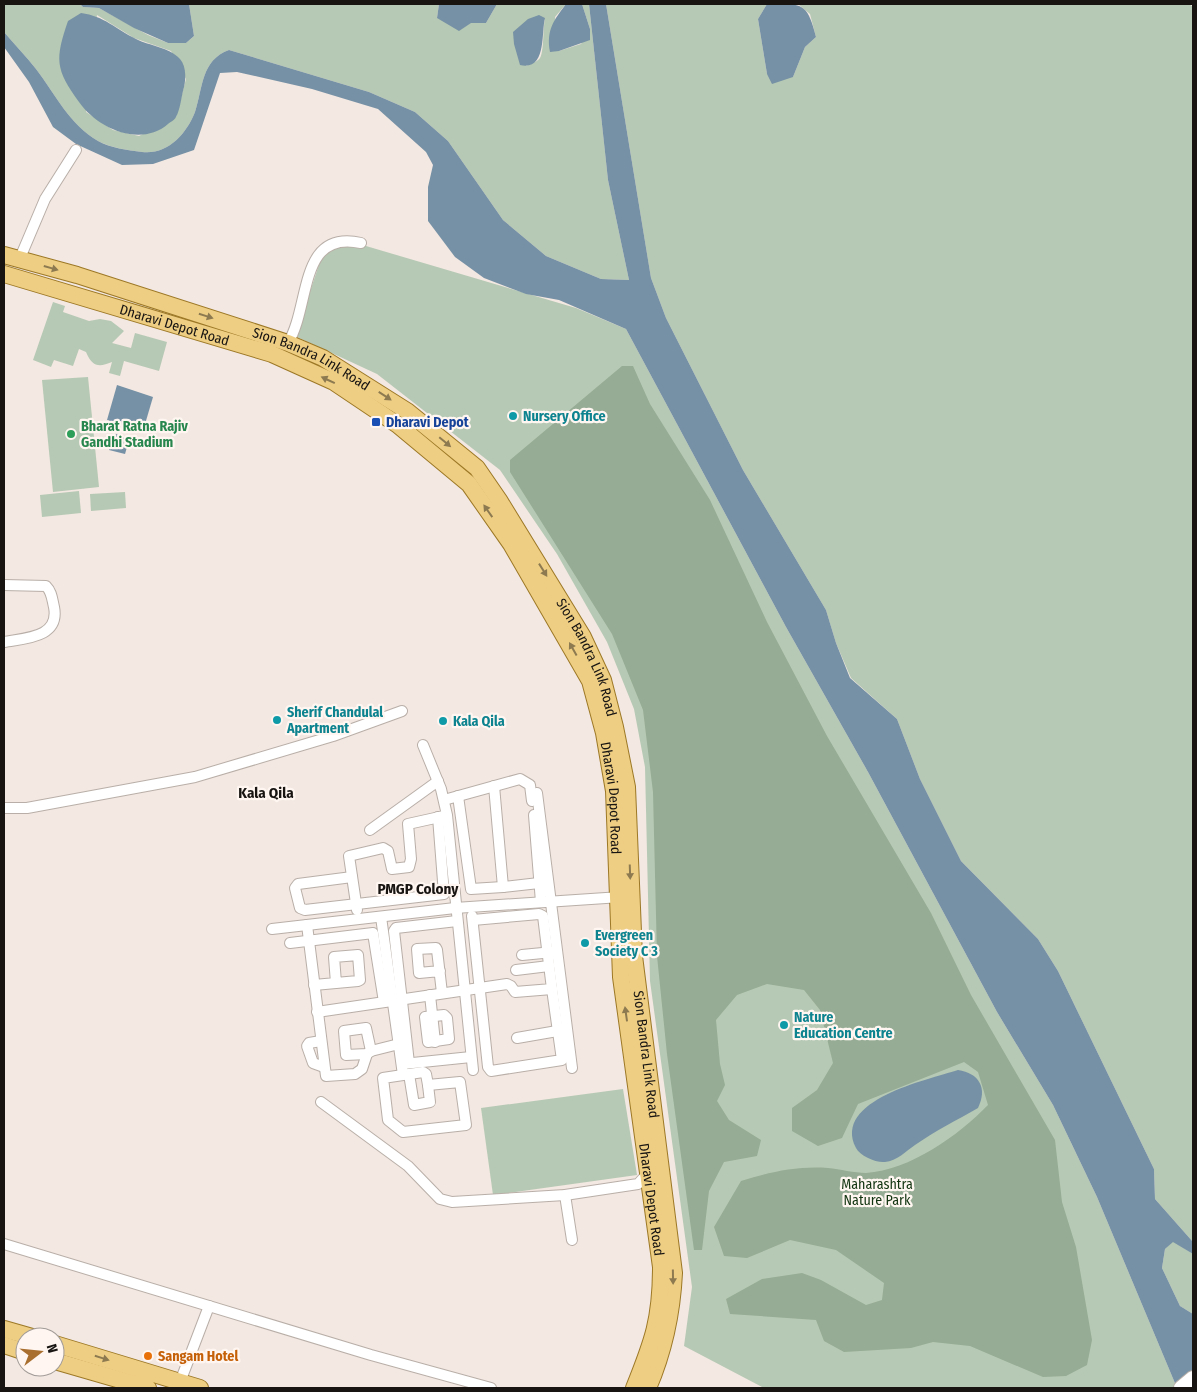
<svg xmlns="http://www.w3.org/2000/svg" width="1197" height="1392" font-family="'Fira Sans Condensed',sans-serif">
  <rect width="100%" height="100%" fill="#f3e8e2"/>
  <g fill="#b6c9b4" fill-rule="evenodd">
    <path d="M 4,4 L 80,4 L 83,7 L 99,8 L 148,35 L 168,43 L 186,43 L 194,36 L 189,4 L 439,4 L 437,18 L 486,23 L 497,4 L 566,4 L 555,17 L 559,51 L 581,44 L 590,29 L 582,4 L 589,4 L 608,180 L 629,280 L 601,279 L 546,256 L 503,220 L 448,141 L 415,112 L 369,92 L 229,50 C 201,60 203,88 195,112 C 186,135 167,155 142,152 C 127,150 112,148 98,141 C 70,125 55,94 36,69 C 26,56 14,44 4,32 ZM 97,15 L 134,38 L 171,51 L 186,79 L 176,117 L 139,136 L 113,130 L 86,112 ZM 545,18 C 543,27 544,52 540,58 C 537,62 530,64 526,66 Z"/>
    <path d="M 606,4 L 767,4 L 758,19 L 767,74 L 793,77 L 805,47 L 816,37 L 810,14 L 798,4 L 1189,4 L 1193,7 L 1193,1242 L 1155,1199 L 1154,1169 L 1058,971 L 1038,939 L 961,861 L 920,779 L 897,719 L 851,678 L 836,643 L 826,610 L 743,470 L 666,318 L 651,278 Z"/>
    <path d="M 347,245 L 366,246 L 576,308 L 626,329 L 786,627 L 868,772 L 997,1012 L 1053,1105 L 1097,1197 L 1177,1388 L 764,1388 L 684,1346 L 692,1287 L 650,981 L 645,767 L 634,709 L 607,642 L 557,554 L 500,470 L 377,374 L 295,336 L 323,253 Z"/>
    <path d="M 53,302 L 65,306 L 63,312 L 89,321 L 100,319 L 111,321 L 124,331 L 112,343 L 131,348 L 135,333 L 167,342 L 159,371 L 124,361 L 120,376 L 109,373 L 112,362 C 98,368 92,366 86,352 L 79,349 L 73,366 L 54,360 L 51,367 L 33,360 Z"/>
    <path d="M 88,377 L 99,487 L 53,492 L 42,380 Z"/>
    <path d="M 79,491 L 81,513 L 42,517 L 40,495 Z"/>
    <path d="M 125,492 L 126,508 L 91,511 L 90,494 Z"/>
    <path d="M 623,1089 L 637,1175 L 493,1195 L 481,1108 Z"/>
    <path d="M 1173,1241 L 1193,1254 L 1193,1314 L 1180,1306 L 1162,1268 L 1165,1249 Z"/>
  </g>
  <path fill="#96ac94" d="M 622,366 L 633,366 L 650,404 L 710,500 L 767,622 L 827,736 L 931,913 L 971,995 L 1055,1140 L 1062,1202 L 1076,1247 L 1092,1340 L 1087,1365 L 1066,1376 L 1043,1377 L 970,1346 L 933,1342 L 911,1348 L 844,1352 L 824,1341 L 816,1320 L 730,1314 L 726,1299 L 762,1279 L 802,1273 L 821,1280 L 866,1305 L 882,1300 L 884,1283 L 836,1250 L 790,1240 L 747,1258 L 724,1256 L 714,1227 L 741,1181 C 771,1172 796,1166 828,1168 C 840,1169 854,1173 866,1173 C 910,1170 958,1136 988,1105 L 978,1072 L 964,1062 L 858,1104 L 842,1138 L 818,1146 L 792,1131 L 792,1108 L 817,1090 L 833,1063 L 820,1010 L 804,990 L 767,984 L 737,995 L 716,1020 L 720,1064 L 725,1085 L 717,1101 L 729,1120 L 761,1140 L 757,1156 L 724,1162 L 709,1191 L 702,1250 L 694,1250 L 667,1054 L 657,956 L 653,792 L 643,710 L 612,634 L 510,472 L 510,460 Z"/>
  <g fill="#7691a5">
    <path d="M 80,4 L 189,4 L 194,36 L 186,43 L 168,43 L 134,28 L 99,8 L 83,7 Z"/>
    <path d="M 439,4 L 497,4 L 486,23 L 471,23 L 459,31 L 437,18 Z"/>
    <path d="M 566,4 L 582,4 L 590,29 L 590,40 L 559,51 L 550,52 C 546,30 554,20 566,4 Z"/>
    <path d="M 589,4 L 606,4 L 651,278 L 666,318 L 743,470 L 826,610 L 836,643 L 850,678 L 897,719 L 920,779 L 961,861 L 1038,939 L 1058,971 L 1154,1169 L 1155,1199 L 1193,1242 L 1193,1254 L 1173,1242 L 1165,1249 L 1162,1268 L 1180,1306 L 1193,1314 L 1193,1388 L 1177,1388 L 1097,1197 L 1053,1105 L 997,1012 L 868,772 L 786,627 L 626,329 L 559,300 L 526,294 L 484,278 L 455,257 L 428,221 L 428,187 L 433,165 L 426,152 L 378,109 L 312,89 L 237,72 L 220,73 L 194,150 L 153,164 L 122,165 L 76,144 L 53,127 L 29,82 L 4,47 L 4,32 C 14,44 26,56 36,69 C 55,94 70,125 98,141 C 111,148 127,150 142,152 C 167,155 186,135 195,112 C 203,88 201,60 229,50 L 369,92 L 415,112 L 448,141 L 503,220 L 546,256 L 601,279 L 629,280 L 608,180 Z"/>
    <path d="M 767,4 C 802,4 807,1 816,37 L 805,47 L 793,77 L 772,84 L 767,74 L 758,19 Z"/>
    <path d="M 81,13 C 104,16 116,29 136,39 C 150,46 169,47 180,59 C 187,67 186,82 183,91 C 181,99 180,110 176,117 C 175,120 170,122 168,124 C 140,148 97,128 79,102 C 55,69 55,59 68,21 Z"/>
    <path d="M 539,15 L 545,18 C 541,33 547,71 520,65 L 514,44 L 513,32 L 528,19 Z"/>
    <path d="M 117,385 L 153,397 L 143,431 L 107,420 Z"/>
    <path d="M 116,434 L 129,440 L 125,454 L 109,450 L 111,436 Z"/>
    <path d="M 958,1070 C 979,1073 988,1088 978,1108 C 957,1120 935,1131 915,1145 C 906,1151 897,1161 885,1162 C 876,1163 860,1156 856,1148 C 832,1100 927,1080 958,1070 Z"/>
  </g>
  <g fill="none" stroke-linecap="round" stroke-linejoin="round">
    <defs>
      <g id="street">
        <path d="M 20,258 L 45,199 L 76,150"/>
        <path d="M 288,343 C 311,305 298,229 361,243"/>
        <path d="M 4,585 L 46,586 C 52,592 52,599 54,607 C 60,638 25,638 4,642"/>
        <path d="M 423,745 L 441,789 L 447,815 L 473,1070"/>
        <path d="M 494,786 L 503,887 L 539,883"/>
        <path d="M 537,793 L 572,1068"/>
        <path d="M 458,796 L 471,889 L 503,887"/>
        <path d="M 444,800 L 520,779 L 530,785 L 532,801"/>
        <path d="M 4,808 L 27,808 L 195,777 L 333,736 L 402,711"/>
        <path d="M 534,815 L 541,902"/>
        <path d="M 370,830 L 438,781"/>
        <path d="M 352,877 L 298,884 L 295,888 L 300,908 L 305,910 L 444,894 L 438,817"/>
        <path d="M 357,910 L 349,856 L 383,848 L 388,851 L 392,869 L 409,867 L 411,859 L 408,824 L 444,816"/>
        <path d="M 472,916 L 488,1067 L 491,1071 L 562,1060 L 552,989"/>
        <path d="M 381,917 L 403,1075"/>
        <path d="M 307,925 L 326,1076 L 355,1074 L 362,1069 L 367,1054 L 371,1051 L 399,1044"/>
        <path d="M 272,929 L 455,908 L 621,897"/>
        <path d="M 290,943 L 373,933 L 384,1002"/>
        <path d="M 522,955 L 553,952"/>
        <path d="M 516,970 L 549,966"/>
        <path d="M 440,971 L 419,973 L 417,949 L 436,948 L 437,950 L 442,993"/>
        <path d="M 314,985 L 358,981 L 360,980 L 358,955 L 334,957 L 336,983"/>
        <path d="M 430,995 L 435,1042"/>
        <path d="M 317,1012 L 507,984 L 511,986 L 515,992 L 552,989 L 543,916 L 539,914 L 473,920"/>
        <path d="M 444,1015 L 447,1018 L 449,1039 L 428,1042 L 425,1017 Z"/>
        <path d="M 517,1038 L 563,1030"/>
        <path d="M 321,1041 L 309,1043 L 307,1046 L 313,1063 L 324,1067"/>
        <path d="M 367,1054 L 346,1055 L 344,1031 L 366,1028 L 371,1051"/>
        <path d="M 409,1063 L 394,931 L 396,928 L 457,921"/>
        <path d="M 403,1064 L 471,1057"/>
        <path d="M 423,1072 L 426,1074 L 428,1085 L 460,1082 L 466,1125 L 403,1132 L 388,1120 L 383,1078 Z"/>
        <path d="M 409,1074 L 414,1105 L 430,1102 L 428,1085"/>
        <path d="M 321,1102 L 408,1166 L 440,1199 L 452,1202 L 565,1195 L 638,1184 L 649,1172"/>
        <path d="M 565,1195 L 572,1240"/>
        <path d="M 4,1244 L 371,1355 L 491,1388"/>
        <path d="M 180,1382 L 209,1306"/>
      </g>
      <path id="secondary" d="M 1181,1388 L 1193,1378"/>
      <g id="primary">
        <path id="s1" d="M 4,255 L 77,275 L 288,343 L 323,358 L 407,411 L 477,468 L 499,500 L 583,637 L 603,680 L 615,727 L 627,787 L 634,956 L 674,1273 C 672,1314 664,1351 648,1388"/>
        <path id="s2" d="M 4,274 L 272,354 L 334,382 L 398,425 L 469,484 L 511,544 L 590,681 L 604,733 L 614,791 L 621,977 L 661,1267 C 661,1319 653,1341 634,1388"/>
        <path d="M 4,1329 L 32,1337"/>
        <path d="M 55,1344 L 200,1388"/>
        <path d="M 4,1345 L 25,1352"/>
        <path d="M 55,1361 L 148,1388"/>
      </g>
    </defs>
    <use href="#street" stroke="#b9afa8" stroke-width="12"/>
    <use href="#secondary" stroke="#b9afa8" stroke-width="16"/>
    <use href="#primary" stroke="#9c7826" stroke-width="18"/>
    <use href="#street" stroke="#fff" stroke-width="10"/>
    <use href="#secondary" stroke="#fff" stroke-width="14"/>
    <use href="#primary" stroke="#eece83" stroke-width="16"/>
  </g>
  <defs><path id="oneway-solid" d="M-6-.8H1V-3.2L6.5 0L1 3.2V.8H-6Z" transform="scale(1.25)"/></defs>
  <g fill="#8d7a50">
    <use href="#oneway-solid" transform="translate(51 268) rotate(16)"/>
    <use href="#oneway-solid" transform="translate(206 316) rotate(18)"/>
    <use href="#oneway-solid" transform="translate(328 380) rotate(-155)"/>
    <use href="#oneway-solid" transform="translate(385 396) rotate(33)"/>
    <use href="#oneway-solid" transform="translate(445 442) rotate(40)"/>
    <use href="#oneway-solid" transform="translate(488 511) rotate(-125)"/>
    <use href="#oneway-solid" transform="translate(543 570) rotate(58)"/>
    <use href="#oneway-solid" transform="translate(573 649) rotate(-119)"/>
    <use href="#oneway-solid" transform="translate(630 872) rotate(88)"/>
    <use href="#oneway-solid" transform="translate(626 1014) rotate(-98)"/>
    <use href="#oneway-solid" transform="translate(673 1277) rotate(89)"/>
    <use href="#oneway-solid" transform="translate(102 1358) rotate(17)"/>
  </g>
  <g fill="#0f9aa8" stroke="#fff6f1" stroke-width="2">
    <circle cx="513" cy="416" r="5"/>
    <circle cx="277" cy="720" r="5"/>
    <circle cx="443" cy="721" r="5"/>
    <circle cx="585" cy="943" r="5"/>
    <circle cx="784" cy="1025" r="5"/>
  </g>
  <rect fill="#1a4fb4" stroke="#fff6f1" stroke-width="2" x="371" y="417" width="10" height="10" rx="2.5"/>
  <circle fill="#2e9e5b" stroke="#fff6f1" stroke-width="2" cx="71" cy="434" r="5"/>
  <circle fill="#e8710a" stroke="#fff6f1" stroke-width="2" cx="148" cy="1356" r="5"/>
  <g text-anchor="middle" stroke-width="4.5" stroke-linejoin="round" paint-order="stroke">
    <g font-size="14" fill="#171412" stroke="#fff6f1">
      <text dy="5" stroke="none"><textPath href="#s2" startOffset="178">Dharavi Depot Road</textPath></text>
      <text dy="5" stroke="none"><textPath href="#s1" startOffset="325">Sion Bandra Link Road</textPath></text>
      <text dy="5" stroke="none"><textPath href="#s1" startOffset="745">Sion Bandra Link Road</textPath></text>
      <text dy="5" stroke="none"><textPath href="#s2" startOffset="868">Dharavi Depot Road</textPath></text>
      <text dy="5" stroke="none"><textPath href="#s1" startOffset="1150">Sion Bandra Link Road</textPath></text>
      <text dy="5" stroke="none"><textPath href="#s2" startOffset="1272">Dharavi Depot Road</textPath></text>
    </g>
    <g font-size="14" font-weight="bold" fill="#0d838f" stroke="#fff6f1" text-anchor="start">
      <text x="523" y="421">Nursery Office</text>
      <text x="287" y="717">Sherif Chandulal<tspan x="287" dy="16">Apartment</tspan></text>
      <text x="453" y="726">Kala Qila</text>
      <text x="595" y="940">Evergreen<tspan x="595" dy="16">Society C 3</tspan></text>
      <text x="794" y="1022">Nature<tspan x="794" dy="16">Education Centre</tspan></text>
    </g>
    <g font-size="14" font-weight="bold" fill="#164399" stroke="#fff6f1" text-anchor="start">
      <text x="386" y="427">Dharavi Depot</text>
    </g>
    <g font-size="14" font-weight="bold" fill="#27864d" stroke="#fff6f1" text-anchor="start">
      <text x="81" y="431">Bharat Ratna Rajiv<tspan x="81" dy="16">Gandhi Stadium</tspan></text>
    </g>
    <g font-size="14" fill="#123410" stroke="#fff6f1">
      <text x="877" y="1189">Maharashtra<tspan x="877" dy="16">Nature Park</tspan></text>
    </g>
    <g font-size="14" font-weight="bold" fill="#c56008" stroke="#fff6f1" text-anchor="start">
      <text x="158" y="1361">Sangam Hotel</text>
    </g>
    <g font-size="15" font-weight="bold" fill="#171412" stroke="#fff6f1">
      <text x="266" y="798">Kala Qila</text>
      <text x="418" y="894">PMGP Colony</text>
    </g>
  </g>
  <rect width="1197" height="1392" fill="none" stroke="#171412" stroke-width="10"/>
  <g transform="translate(40 1352) rotate(74)"><circle r="24" fill="#fff6f1" stroke="#a29c98"/>
  <path d="M0-4L9 19L0 12L-9 19Z" fill="#a96f2f"/>
  <text y="-8" font-size="14" font-weight="bold" text-anchor="middle" fill="#171412">N</text>
  </g>
</svg>
